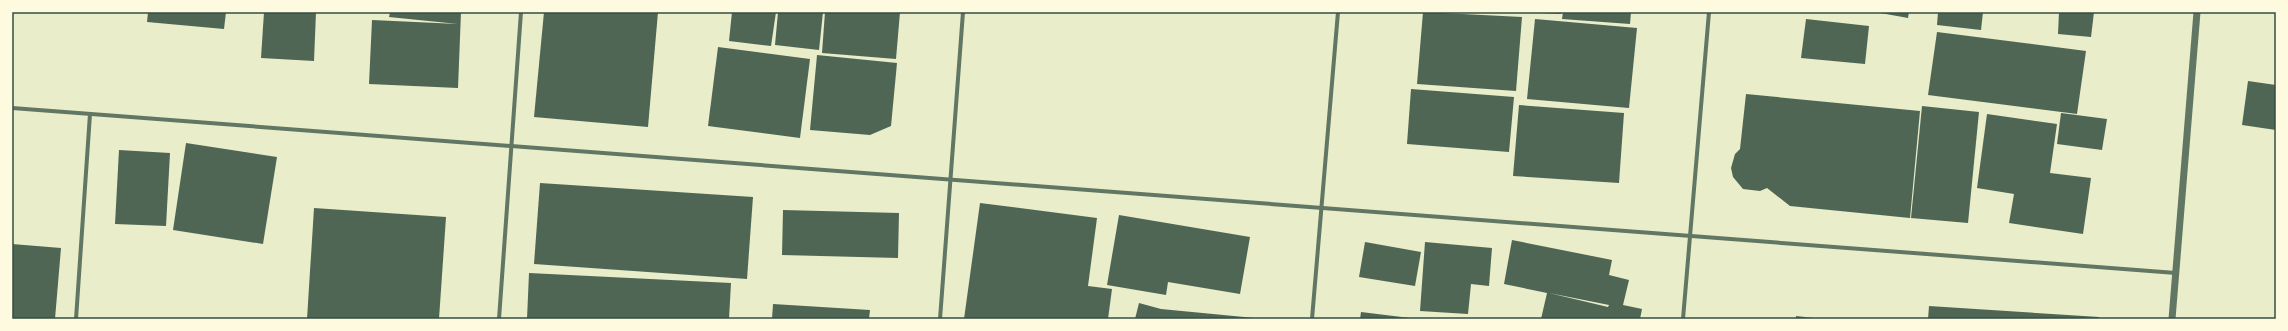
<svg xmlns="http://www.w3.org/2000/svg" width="2288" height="331" font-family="'Exo 2',sans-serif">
  <rect width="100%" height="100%" fill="#e9edc9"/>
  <g fill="#4f6655" fill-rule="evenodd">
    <path d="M 148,12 L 226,12 L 224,29 L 147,22 Z"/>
    <path d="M 264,12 L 316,12 L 314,61 L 261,58 Z"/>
    <path d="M 390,12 L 461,12 L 458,88 L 369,84 L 372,20 L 458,24 L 389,17 Z"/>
    <path d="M 544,12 L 658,12 L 648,127 L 534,117 Z"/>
    <path d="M 732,12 L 776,12 L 771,46 L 729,41 Z"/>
    <path d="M 778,12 L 823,12 L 819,50 L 775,45 Z"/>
    <path d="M 825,12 L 900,12 L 896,59 L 822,53 Z"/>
    <path d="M 1423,12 L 1522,17 L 1516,91 L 1417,84 Z"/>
    <path d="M 1540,12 L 1561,12 L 1561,14 L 1540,13 Z"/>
    <path d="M 1563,12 L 1631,12 L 1630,24 L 1562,19 Z"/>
    <path d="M 1875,12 L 1909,12 L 1908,18 Z"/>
    <path d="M 1938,12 L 1983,12 L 1981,30 L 1937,25 Z"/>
    <path d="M 2059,12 L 2094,12 L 2091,37 L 2058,34 Z"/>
    <path d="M 1535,19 L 1637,28 L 1629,108 L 1527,99 Z"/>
    <path d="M 1806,19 L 1869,26 L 1865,64 L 1801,58 Z"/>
    <path d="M 1937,32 L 2086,51 L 2077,114 L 1928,95 Z"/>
    <path d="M 718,47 L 810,59 L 800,138 L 708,126 Z"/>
    <path d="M 817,55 L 897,63 L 891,126 L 870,135 L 810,130 Z"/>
    <path d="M 2248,81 L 2276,85 L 2276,130 L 2242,125 Z"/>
    <path d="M 1411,89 L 1514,97 L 1509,152 L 1407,144 Z"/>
    <path d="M 1746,94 L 1920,111 L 1910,218 L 1790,206 L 1767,188 L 1760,191 L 1743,189 L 1733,177 L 1731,168 L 1735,154 L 1740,149 Z"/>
    <path d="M 1519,105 L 1624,113 L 1619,183 L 1513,176 Z"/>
    <path d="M 1922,106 L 1979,112 L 1968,223 L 1911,218 Z"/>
    <path d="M 2061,113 L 2107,119 L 2102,150 L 2057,144 Z"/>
    <path d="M 1987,114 L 2057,124 L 2050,173 L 2091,178 L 2083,234 L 2009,223 L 2014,194 L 1977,188 Z"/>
    <path d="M 186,143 L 277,157 L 263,244 L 173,230 Z"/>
    <path d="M 119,150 L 170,153 L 166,226 L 115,224 Z"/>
    <path d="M 540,183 L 753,197 L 747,279 L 534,264 Z"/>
    <path d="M 980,203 L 1097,218 L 1088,286 L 1112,289 L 1108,319 L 964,319 Z"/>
    <path d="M 314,208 L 446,217 L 439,319 L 307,319 Z"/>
    <path d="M 783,210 L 899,213 L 898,258 L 782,255 Z"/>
    <path d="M 1119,215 L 1250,237 L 1240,294 L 1168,282 L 1166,295 L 1107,285 Z"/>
    <path d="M 1512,240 L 1612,260 L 1609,275 L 1629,280 L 1623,305 L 1642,309 L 1640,319 L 1541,319 L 1547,293 L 1504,284 ZM 1549,293 L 1609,305 L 1608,307 Z"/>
    <path d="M 1365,242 L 1421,252 L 1415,286 L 1359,277 Z"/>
    <path d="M 1425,242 L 1492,248 L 1489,286 L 1471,284 L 1468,314 L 1420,311 Z"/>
    <path d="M 12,244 L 61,248 L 55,319 L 12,319 Z"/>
    <path d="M 529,273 L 731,283 L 729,319 L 527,319 Z"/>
    <path d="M 1139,303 L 1161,309 L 1265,319 L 1135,319 Z"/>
    <path d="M 773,304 L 870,310 L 869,319 L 772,319 Z"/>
    <path d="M 1929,306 L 2099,317 L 2099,319 L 1928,319 Z"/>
    <path d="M 1361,312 L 1410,318 L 1410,319 L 1360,319 Z"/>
    <path d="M 1796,316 L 1814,318 L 1814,319 L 1796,319 Z"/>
  </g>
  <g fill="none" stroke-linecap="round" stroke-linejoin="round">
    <g stroke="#617663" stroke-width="4">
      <path d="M 12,108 L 2176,273"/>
      <path d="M 76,319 L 90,114"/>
      <path d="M 499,319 L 521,12"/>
      <path d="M 940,319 L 963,12"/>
      <path d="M 1312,319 L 1338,12"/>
      <path d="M 1683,319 L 1709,12"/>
    </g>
    <path stroke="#617663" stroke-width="7" d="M 2172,319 L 2197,12"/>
  </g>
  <rect width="2288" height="331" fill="none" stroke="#fefae0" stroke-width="26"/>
  <rect x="13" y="13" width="2262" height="305" fill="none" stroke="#344e41" stroke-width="1.5"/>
</svg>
